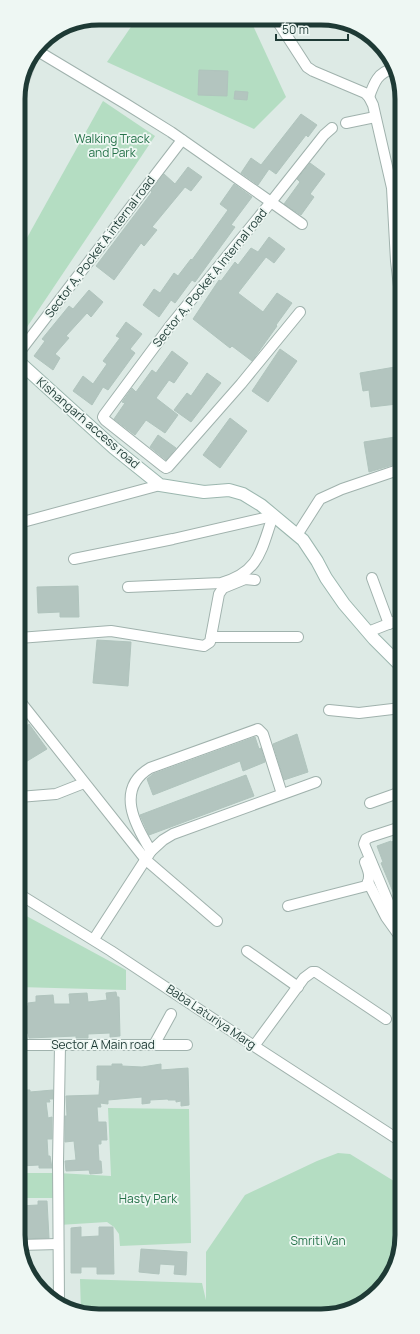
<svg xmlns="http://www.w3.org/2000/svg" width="420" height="1334" font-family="Manrope,sans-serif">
  <rect width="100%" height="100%" fill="#ddeae5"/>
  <g fill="#b4ddc2">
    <path d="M 137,18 L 250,19 L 286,97 L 254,129 L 107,62 Z"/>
    <path d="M 103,101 L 155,136 L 23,333 L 18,329 L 18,254 Z"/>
    <path d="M 19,912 L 126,970 L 126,990 L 19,987 Z"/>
    <path d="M 108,1108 L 189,1109 L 191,1243 L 120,1246 L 119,1234 L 114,1227 L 107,1222 L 59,1225 L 58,1173 L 111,1176 Z"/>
    <path d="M 338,1153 L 350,1154 L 402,1186 L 402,1240 L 382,1289 L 337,1314 L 83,1314 L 81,1313 L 80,1279 L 202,1283 L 208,1309 L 206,1301 L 206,1252 L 245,1195 L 317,1161 Z"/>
    <rect x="19" y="1173" width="34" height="25"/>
  </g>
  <g fill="#b3c5bf" stroke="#b0c4bd">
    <path d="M 199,70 L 228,71 L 227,96 L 198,95 Z"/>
    <path d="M 235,91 L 248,92 L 247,100 L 234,99 Z"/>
    <path d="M 301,114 L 317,125 L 308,137 L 306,135 L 276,174 L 269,169 L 258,185 L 241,173 L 251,158 L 261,165 Z"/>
    <path d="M 310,163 L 325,174 L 310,194 L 314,197 L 301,215 L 284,204 L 300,182 L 297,179 Z"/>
    <path d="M 188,167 L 202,177 L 191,191 L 185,187 L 152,227 L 157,230 L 144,246 L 141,243 L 114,280 L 96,266 L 152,192 L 151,191 L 164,174 L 175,184 Z"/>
    <path d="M 234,184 L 252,197 L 231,225 L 235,227 L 195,282 L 192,280 L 175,303 L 171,300 L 159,317 L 143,305 L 154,289 L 160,293 L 174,273 L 178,276 L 191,259 L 192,260 L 228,210 L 220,204 Z"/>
    <path d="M 269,237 L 285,249 L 274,263 L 266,257 L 238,293 L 263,312 L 277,293 L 292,303 L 276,325 L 277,326 L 252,361 L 232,346 L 230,348 L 193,319 L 219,280 L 221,281 L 235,262 L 238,265 L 251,248 L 258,252 Z"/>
    <path d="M 89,290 L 103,302 L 91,317 L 87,313 L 66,336 L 69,338 L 55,354 L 60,358 L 53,370 L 34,356 L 45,341 L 42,339 L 69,306 L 73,309 Z"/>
    <path d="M 126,322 L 142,334 L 130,349 L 135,353 L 108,390 L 103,387 L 92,405 L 73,391 L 83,376 L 93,384 L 107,364 L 103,361 L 120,338 L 116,336 Z"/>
    <path d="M 280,349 L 297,361 L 268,402 L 252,391 Z"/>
    <path d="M 172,351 L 188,363 L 174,383 L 169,380 L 156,398 L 178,415 L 165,433 L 146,420 L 135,435 L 114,419 L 125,403 L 122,402 L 132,388 L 136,392 L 152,370 L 156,373 Z"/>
    <path d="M 395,367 L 397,386 L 395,386 L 397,404 L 371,407 L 369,390 L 363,391 L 360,373 Z"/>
    <path d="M 207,373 L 221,383 L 191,422 L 174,410 L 187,393 L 191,396 Z"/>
    <path d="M 230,418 L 247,431 L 220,468 L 203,455 Z"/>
    <path d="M 158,435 L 176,448 L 166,460 L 150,447 Z"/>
    <path d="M 395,437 L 399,463 L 369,472 L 364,442 Z"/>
    <path d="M 78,586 L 79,617 L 60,617 L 60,612 L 38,613 L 37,587 Z"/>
    <path d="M 97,640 L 131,642 L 128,686 L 93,683 Z"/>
    <path d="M 29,724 L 47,749 L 19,766 L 19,731 Z"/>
    <path d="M 297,734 L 308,772 L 284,780 L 273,744 Z"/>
    <path d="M 255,737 L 259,749 L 261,748 L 265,762 L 243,771 L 240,761 L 153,795 L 147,779 L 153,774 Z"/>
    <path d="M 246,775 L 254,796 L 149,835 L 140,815 Z"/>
    <path d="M 401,839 L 401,911 L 381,863 L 383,862 L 377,846 L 391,841 L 391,842 Z"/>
    <path d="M 116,992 L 117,997 L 119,997 L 120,1036 L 110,1037 L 110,1033 L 88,1034 L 88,1038 L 76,1038 L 76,1036 L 29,1038 L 28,1033 L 19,1034 L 19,1006 L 28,1006 L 28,1003 L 36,1002 L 36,996 L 53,995 L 54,1004 L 70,1004 L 69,994 L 87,993 L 88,1002 L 107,1000 L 106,993 Z"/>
    <path d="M 112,1064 L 122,1064 L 122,1066 L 142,1067 L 161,1064 L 161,1070 L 188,1068 L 189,1105 L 181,1106 L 181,1101 L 176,1102 L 176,1100 L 168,1100 L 168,1099 L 150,1100 L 150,1103 L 142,1104 L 142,1097 L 108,1100 L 108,1104 L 100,1103 L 101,1107 L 97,1107 L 98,1122 L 106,1122 L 107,1140 L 101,1140 L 101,1144 L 98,1144 L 99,1161 L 101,1161 L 102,1173 L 90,1174 L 89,1170 L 66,1171 L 65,1161 L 76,1160 L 74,1141 L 65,1142 L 65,1116 L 67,1116 L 66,1096 L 99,1095 L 100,1080 L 97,1080 L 97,1066 L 112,1066 Z"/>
    <path d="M 19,1090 L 30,1090 L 30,1092 L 53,1090 L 53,1099 L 49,1099 L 50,1102 L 46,1102 L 48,1118 L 52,1117 L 52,1139 L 47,1139 L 48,1156 L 50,1156 L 52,1168 L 39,1168 L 39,1165 L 20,1166 L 19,1156 L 24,1156 L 23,1136 L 19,1136 Z"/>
    <path d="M 38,1201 L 47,1201 L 49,1238 L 20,1239 L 19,1206 L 38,1205 Z"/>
    <path d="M 81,1227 L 81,1237 L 99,1236 L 99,1227 L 113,1227 L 114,1274 L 97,1274 L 97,1267 L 81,1267 L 81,1273 L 71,1273 L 71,1228 Z"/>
    <path d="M 141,1249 L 187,1252 L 186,1275 L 174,1274 L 175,1265 L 160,1264 L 159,1274 L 139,1272 Z"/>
  </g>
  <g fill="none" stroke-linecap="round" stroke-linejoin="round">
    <defs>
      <g id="street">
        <path d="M 276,19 L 307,67 L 313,71 L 365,93 L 369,97 L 373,105 L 392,188 L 396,261 L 401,303"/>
        <path d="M 36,50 L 126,104 L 171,132 L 271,202 L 170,326 L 104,415 L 103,417 L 105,420 L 163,466 L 166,468 L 168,467 L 241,384 L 300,312"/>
        <path d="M 369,97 C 374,83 378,72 393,69"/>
        <path d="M 346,123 L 375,117"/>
        <path d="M 302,224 L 271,202 L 324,135 L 332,128"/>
        <path d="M 18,354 L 182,140"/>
        <path d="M 19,523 L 160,485"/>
        <path d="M 297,535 L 320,499 L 342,489 L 401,469"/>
        <path d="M 74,559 L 173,539 L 273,516"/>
        <path d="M 372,578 L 389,624"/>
        <path d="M 128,587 L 221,583 C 260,572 261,550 273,516"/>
        <path d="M 368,632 L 401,619"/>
        <path d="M 211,637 L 298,637"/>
        <path d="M 19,638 L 111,631 L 204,646 L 210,642 L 219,594 L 223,588 L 245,579 L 255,580"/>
        <path d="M 19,700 L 146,860 L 217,921"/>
        <path d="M 329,710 L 359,713 L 401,708"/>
        <path d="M 19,797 L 56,794 L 84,783"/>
        <path d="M 370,803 L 401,792"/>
        <path d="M 401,827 L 370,837 L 366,839 L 364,844 L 389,904 L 396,918 L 401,925"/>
        <path d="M 151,851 C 135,825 115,789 150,768 L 258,729 L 263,734 L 282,794"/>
        <path d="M 368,882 L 386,917 L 401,938"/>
        <path d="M 19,894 L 111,951 L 254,1046 L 402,1142"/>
        <path d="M 288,906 L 366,886 C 372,877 368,870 365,862"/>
        <path d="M 94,939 L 151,851 L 163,840 L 173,834 L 316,782"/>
        <path d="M 247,951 L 298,987"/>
        <path d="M 19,1045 L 187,1045"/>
        <path d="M 154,1045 L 171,1014"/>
        <path d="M 254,1046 L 304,978 L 312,972 L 316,972 L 386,1019"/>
        <path d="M 20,1245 L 58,1244"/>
        <path d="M 59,1302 L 58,1162 L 60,1045"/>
      </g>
      <path id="secondary" d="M 18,361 L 114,448 L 160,485 L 204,492 L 229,490 L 243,494 L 261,505 L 303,540 L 317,561 L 326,578 L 344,604 L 374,639 L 401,666"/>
      <path id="primary" d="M 20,88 L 32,55"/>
    </defs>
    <use href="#street" stroke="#a0b2ad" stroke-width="12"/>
    <use href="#secondary" stroke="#9cb7af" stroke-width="14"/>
    <use href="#primary" stroke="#bcc4c2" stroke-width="14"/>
    <use href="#street" stroke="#fff" stroke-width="10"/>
    <use href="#secondary" stroke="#fff" stroke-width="12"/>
    <use href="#primary" stroke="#5fa296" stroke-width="12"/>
  </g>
  <g text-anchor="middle" stroke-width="3.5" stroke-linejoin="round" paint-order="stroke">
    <g font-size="12" fill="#26734a" stroke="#eef7f3">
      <text x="112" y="143">Walking Track<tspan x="112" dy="14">and Park</tspan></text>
      <text x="148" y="1203">Hasty Park</text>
      <text x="318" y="1245">Smriti Van</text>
    </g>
    <g font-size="12" fill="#1e3a35" stroke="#eef7f3">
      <text transform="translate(100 247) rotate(-53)" y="4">Sector A, Pocket A internal road</text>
      <text transform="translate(210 278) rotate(-51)" y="4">Sector A, Pocket A Internal road</text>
      <text transform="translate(88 423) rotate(41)" y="4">Kishangarh access road</text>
      <text transform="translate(211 1017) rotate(34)" y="4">Baba Laturiya Marg</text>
      <text x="103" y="1049">Sector A Main road</text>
    </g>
  </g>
  <path d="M0 0H420V1334H0ZM99 25H321A74 74 0 0 1 395 99V1235A74 74 0 0 1 321 1309H99A74 74 0 0 1 25 1235V99A74 74 0 0 1 99 25Z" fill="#eef7f3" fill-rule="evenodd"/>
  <path fill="none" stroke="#1e3a35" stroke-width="5" d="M99 25H321A74 74 0 0 1 395 99V1235A74 74 0 0 1 321 1309H99A74 74 0 0 1 25 1235V99A74 74 0 0 1 99 25Z"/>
  <path d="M276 34v6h72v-6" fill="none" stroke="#1e3a35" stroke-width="2"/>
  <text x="282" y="34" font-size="12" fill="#1e3a35" stroke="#eef7f3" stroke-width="3" paint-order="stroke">50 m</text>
</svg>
